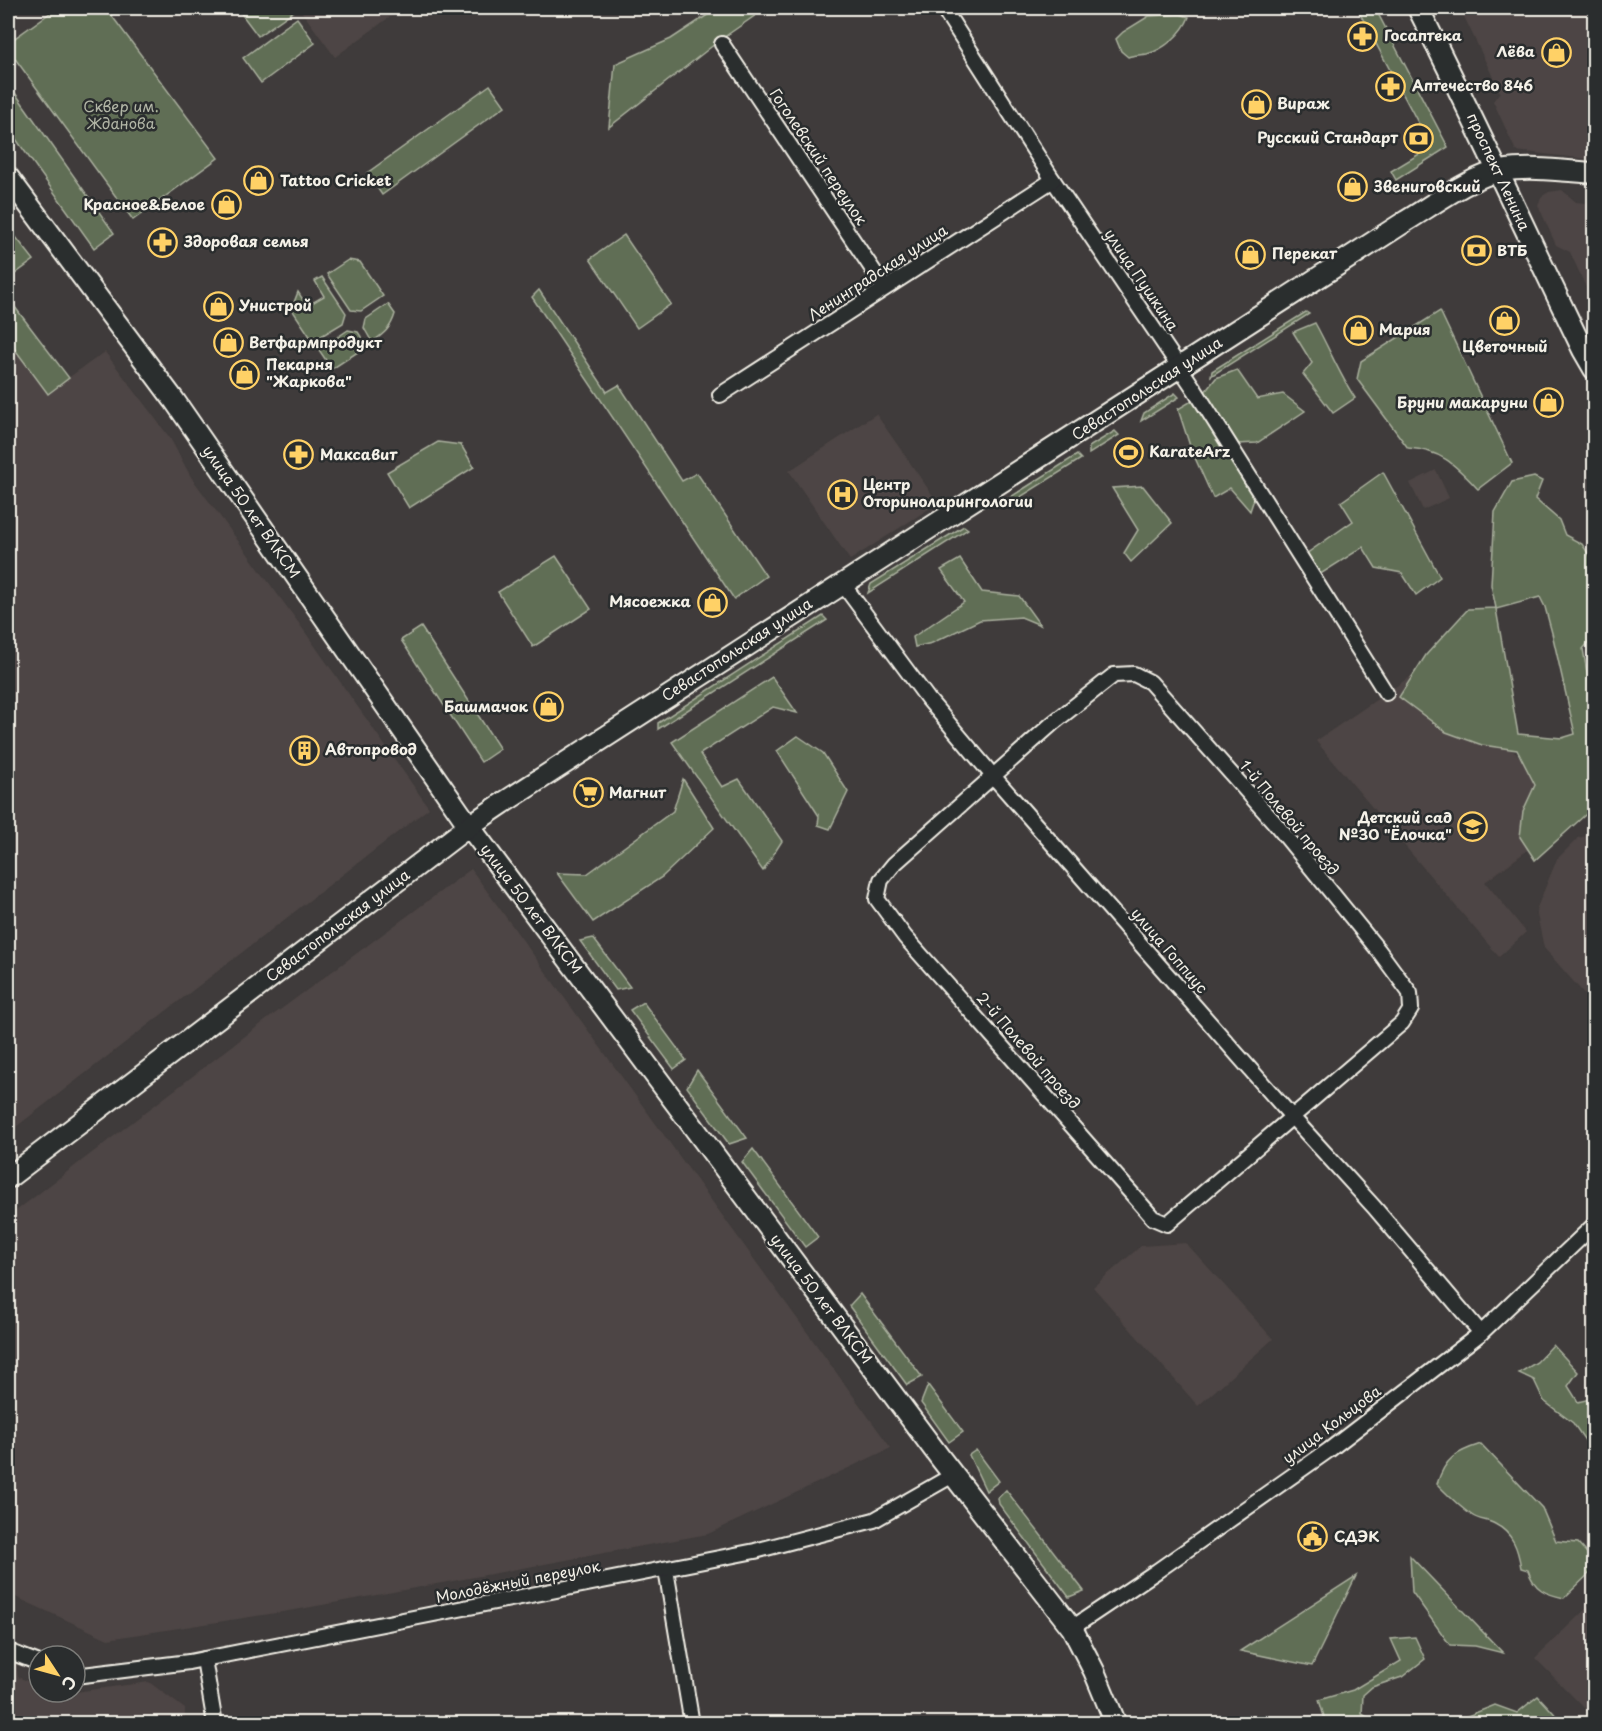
<svg xmlns="http://www.w3.org/2000/svg" width="1602" height="1731" font-family="'Playpen Sans',sans-serif">
  <rect width="100%" height="100%" fill="#3f3b3b"/>
  <filter id="ink" filterUnits="userSpaceOnUse"><feTurbulence type="fractalNoise" baseFrequency=".0167" numOctaves="2"/><feDisplacementMap in="SourceGraphic" scale="12" xChannelSelector="R" yChannelSelector="G"/><feConvolveMatrix kernelMatrix="1 2 1 2 8 2 1 2 1" color-interpolation-filters="sRGB"/></filter>
  <g filter="url(#ink)">
    <g fill="#4d4544">
      <path d="M 299,8 L 402,8 L 335,57 Z"/>
      <path d="M 1460,8 L 1594,8 L 1594,147 L 1588,159 L 1516,151 L 1493,101 L 1500,92 Z"/>
      <path d="M 1562,190 L 1576,202 L 1594,204 L 1594,305 L 1570,252 L 1556,245 L 1538,205 L 1542,196 L 1549,192 Z"/>
      <path d="M 8,298 L 68,378 L 105,352 L 170,438 L 191,477 L 298,622 L 429,808 L 8,1133 Z"/>
      <path d="M 876,414 L 938,503 L 850,560 L 789,471 Z"/>
      <path d="M 1436,470 L 1449,498 L 1423,510 L 1410,483 Z"/>
      <path d="M 1439,657 L 1505,744 L 1520,757 L 1542,764 L 1594,800 L 1485,882 L 1526,932 L 1499,957 L 1316,741 Z"/>
      <path d="M 1594,834 L 1594,1005 L 1544,948 L 1536,910 L 1557,859 L 1578,838 Z"/>
      <path d="M 471,869 L 891,1448 L 708,1534 L 295,1610 L 108,1639 L 9,1594 L 18,1677 L 39,1686 L 39,1692 L 55,1692 L 60,1694 L 149,1682 L 185,1709 L 185,1723 L 8,1724 L 8,1217 L 265,1021 Z"/>
      <path d="M 1186,1243 L 1273,1339 L 1198,1406 L 1093,1287 L 1141,1246 Z"/>
      <path d="M 1594,1601 L 1594,1718 L 1535,1658 Z"/>
    </g>
    <g fill="#616e55" stroke="#aab09e" stroke-width="1.5" fill-rule="evenodd">
      <path d="M 57,8 L 106,8 L 218,158 L 133,220 L 8,49 L 8,43 Z"/>
      <path d="M 237,8 L 298,8 L 258,36 Z"/>
      <path d="M 718,8 L 766,8 L 720,40 L 609,127 L 615,64 L 671,39 Z"/>
      <path d="M 1357,8 L 1375,8 L 1448,147 L 1396,180 L 1391,171 L 1431,147 Z"/>
      <path d="M 1180,14 L 1189,17 C 1183,33 1164,50 1147,54 C 1141,55 1134,55 1128,57 L 1121,51 L 1116,39 L 1123,32 L 1149,16 Z"/>
      <path d="M 297,18 L 315,43 L 261,83 L 243,58 Z"/>
      <path d="M 8,83 L 114,233 L 94,248 L 8,128 Z"/>
      <path d="M 490,85 L 505,106 L 382,195 L 367,173 Z"/>
      <path d="M 8,227 L 34,260 L 8,279 Z"/>
      <path d="M 624,235 L 671,304 L 637,328 L 590,259 Z"/>
      <path d="M 348,260 L 360,262 L 383,296 L 361,311 L 351,310 L 327,274 Z"/>
      <path d="M 322,277 L 346,313 L 343,323 L 313,341 L 293,311 L 293,305 L 298,292 L 307,306 L 324,296 L 315,281 Z"/>
      <path d="M 539,290 L 607,392 L 619,385 L 682,481 L 697,473 L 766,576 L 734,599 L 532,297 Z"/>
      <path d="M 8,298 L 69,378 L 48,394 L 8,340 Z"/>
      <path d="M 388,304 L 395,314 C 391,328 384,334 372,342 L 364,328 L 366,319 Z"/>
      <path d="M 1440,311 L 1512,463 L 1478,489 C 1455,465 1442,450 1408,448 L 1357,379 L 1361,361 Z"/>
      <path d="M 1306,312 L 1309,314 L 1211,376 L 1212,371 Z"/>
      <path d="M 1315,323 C 1329,348 1339,374 1355,398 L 1333,413 L 1303,374 L 1312,363 L 1293,332 Z"/>
      <path d="M 348,330 L 358,332 L 367,346 L 332,369 L 319,350 Z"/>
      <path d="M 1237,370 L 1257,399 L 1283,394 L 1305,411 L 1257,443 L 1237,444 L 1204,393 L 1216,378 Z"/>
      <path d="M 1175,393 L 1179,397 L 1141,421 L 1144,413 Z"/>
      <path d="M 1195,399 L 1255,496 L 1250,511 L 1230,488 L 1213,498 L 1191,449 L 1178,409 Z"/>
      <path d="M 1115,431 L 1119,435 L 1089,454 L 1089,447 Z"/>
      <path d="M 438,442 L 461,445 L 474,467 L 409,508 L 387,472 Z"/>
      <path d="M 1077,455 L 1081,459 L 1011,503 L 1009,498 Z"/>
      <path d="M 1383,472 L 1440,577 L 1416,595 L 1402,573 L 1376,568 L 1363,547 L 1319,575 L 1306,554 L 1353,521 L 1341,502 Z"/>
      <path d="M 1534,477 L 1542,481 L 1535,499 L 1559,520 L 1565,535 L 1582,544 L 1594,562 L 1594,636 L 1583,649 L 1594,712 L 1594,807 L 1535,860 L 1520,837 L 1523,811 L 1535,785 L 1517,750 L 1482,745 L 1446,732 L 1399,697 L 1426,655 L 1468,609 L 1496,608 L 1491,585 L 1495,512 L 1512,482 ZM 1540,597 L 1545,607 L 1552,633 L 1575,734 L 1562,738 L 1518,734 L 1496,609 Z"/>
      <path d="M 1143,486 L 1172,523 L 1131,562 L 1124,553 L 1138,530 L 1112,488 Z"/>
      <path d="M 964,526 L 968,529 L 868,593 L 871,584 Z"/>
      <path d="M 556,556 L 591,609 L 533,647 L 498,592 Z"/>
      <path d="M 960,559 L 982,592 L 1019,596 L 1040,625 L 1021,617 L 980,620 L 932,643 L 915,647 L 913,637 L 964,602 L 941,570 Z"/>
      <path d="M 823,616 L 827,620 L 658,729 L 658,723 Z"/>
      <path d="M 421,627 L 500,749 L 481,762 L 401,640 Z"/>
      <path d="M 772,677 L 797,713 L 773,707 L 700,754 L 722,787 L 739,779 L 782,841 L 763,871 L 672,742 Z"/>
      <path d="M 798,736 L 823,753 L 848,792 L 830,829 L 818,825 L 819,816 L 777,751 Z"/>
      <path d="M 683,779 L 714,828 L 662,877 L 593,922 L 557,873 L 587,874 L 673,811 Z"/>
      <path d="M 593,938 L 630,987 L 616,990 L 580,941 Z"/>
      <path d="M 643,1002 L 686,1060 L 674,1069 L 630,1010 Z"/>
      <path d="M 697,1070 L 747,1138 L 729,1144 L 687,1087 Z"/>
      <path d="M 753,1149 L 818,1237 L 805,1247 L 742,1162 Z"/>
      <path d="M 860,1294 L 922,1377 L 907,1385 L 849,1306 Z"/>
      <path d="M 1553,1345 L 1578,1372 L 1568,1386 L 1578,1402 L 1594,1398 L 1594,1450 L 1591,1449 L 1573,1423 L 1544,1401 L 1534,1380 L 1519,1373 L 1537,1362 Z"/>
      <path d="M 928,1385 L 963,1432 L 949,1442 L 921,1403 Z"/>
      <path d="M 1481,1444 L 1542,1508 L 1556,1541 L 1578,1543 L 1594,1561 L 1594,1569 L 1564,1598 C 1546,1594 1534,1590 1528,1570 L 1521,1568 C 1518,1549 1513,1533 1495,1524 C 1488,1520 1479,1520 1473,1516 C 1459,1507 1448,1495 1437,1484 C 1445,1458 1456,1452 1481,1444 Z"/>
      <path d="M 976,1450 L 999,1481 L 986,1491 L 969,1455 Z"/>
      <path d="M 1006,1490 L 1084,1591 L 1069,1597 L 999,1504 L 998,1498 Z"/>
      <path d="M 1410,1556 L 1503,1653 L 1475,1646 L 1450,1645 L 1412,1592 Z"/>
      <path d="M 1356,1576 L 1312,1666 L 1240,1651 Z"/>
      <path d="M 1415,1637 L 1425,1659 L 1402,1677 L 1372,1687 L 1363,1695 L 1362,1714 L 1374,1721 L 1371,1723 L 1326,1723 L 1319,1700 L 1353,1690 L 1401,1661 L 1391,1639 Z"/>
      <path d="M 1538,1696 L 1563,1723 L 1450,1723 L 1495,1705 L 1517,1713 Z"/>
    </g>
    <g fill="none" stroke-linecap="round" stroke-linejoin="round">
      <defs>
        <g id="street">
          <path d="M 943,8 L 1053,180 L 1195,390 L 1386,693"/>
          <path d="M 722,44 L 885,288"/>
          <path d="M 720,395 L 1053,180"/>
          <path d="M 842,583 L 928,699 L 993,776 L 1293,1118 L 1374,1207 L 1481,1333"/>
          <path d="M 1134,674 L 1150,682 L 1274,822 L 1379,951 L 1410,993 L 1411,1009 L 1402,1023 L 1167,1224 L 1153,1218 L 1133,1195 L 905,937 L 877,899 L 881,880 L 894,864 L 1053,723 L 1114,675 Z"/>
          <path d="M 666,1570 L 692,1724"/>
          <path d="M 1072,1628 L 1157,1571 L 1329,1450 L 1481,1333 L 1594,1225"/>
          <path d="M 8,1651 L 39,1663"/>
          <path d="M 204,1659 L 215,1724"/>
          <path d="M 75,1676 L 189,1662 L 755,1551 L 874,1520 L 953,1475"/>
        </g>
        <g id="secondary">
          <path d="M 1418,8 C 1475,121 1528,236 1583,350 L 1594,369"/>
          <path d="M 8,177 L 174,400 L 469,826 L 941,1459 L 1072,1628 L 1094,1671 L 1116,1724"/>
          <path d="M 8,1178 L 469,826 L 503,803 C 803,607 1106,417 1406,221 C 1431,206 1473,175 1501,171 C 1531,166 1564,171 1594,173"/>
        </g>
      </defs>
      <use href="#street" stroke="#f4f1e8" stroke-width="18"/>
      <use href="#secondary" stroke="#f4f1e8" stroke-width="24"/>
      <use href="#street" stroke="#2a2d2e" stroke-width="14"/>
      <use href="#secondary" stroke="#2a2d2e" stroke-width="20"/>
    </g>
  </g>
  <defs>
    <symbol id="pharmacy-ring" viewBox="-11 -11 22 22"><circle r="9.5" fill="#2a2d2e" stroke="#ffd166" stroke-width="1.5"/><path d="M-2-6h4v4h4v4h-4v4h-4v-4h-4v-4h4Z" fill="#ffd166"/></symbol>
    <symbol id="shop-ring" viewBox="-11 -11 22 22"><circle r="9.5" fill="#2a2d2e" stroke="#ffd166" stroke-width="1.5"/><path d="M-5-2.5h2.3a2.7 3.5 0 0 1 5.4 0H5L5.5 6h-11ZM-1.5-2.5h3a1.5 2.3 0 0 0-3 0Z" fill="#ffd166"/></symbol>
    <symbol id="bank-ring" viewBox="-11 -11 22 22"><circle r="9.5" fill="#2a2d2e" stroke="#ffd166" stroke-width="1.5"/><path d="M-6-4H6V4H-6ZM0-2.3a2.3 2.3 0 1 0 0 4.6a2.3 2.3 0 1 0 0-4.6Z" fill="#ffd166"/></symbol>
    <symbol id="stadium-ring" viewBox="-11 -11 22 22"><circle r="9.5" fill="#2a2d2e" stroke="#ffd166" stroke-width="1.5"/><path d="M0-5a6.5 5 0 1 0 0 10a6.5 5 0 1 0 0-10ZM-3.5-1.8h7v3.6h-7Z" fill="#ffd166"/></symbol>
    <symbol id="hospital-ring" viewBox="-11 -11 22 22"><circle r="9.5" fill="#2a2d2e" stroke="#ffd166" stroke-width="1.5"/><path d="M-5-5h3v3.5h4V-5h3V5h-3V1.5h-4V5h-3Z" fill="#ffd166"/></symbol>
    <symbol id="building-ring" viewBox="-11 -11 22 22"><circle r="9.5" fill="#2a2d2e" stroke="#ffd166" stroke-width="1.5"/><path d="M-4-6H4V6H1V3H-1V6H-4ZM-2.5-4.3h1.7v1.8h-1.7ZM.8-4.3h1.7v1.8H.8ZM-2.5-1h1.7V.8h-1.7ZM.8-1h1.7V.8H.8Z" fill="#ffd166"/></symbol>
    <symbol id="supermarket-ring" viewBox="-11 -11 22 22"><circle r="9.5" fill="#2a2d2e" stroke="#ffd166" stroke-width="1.5"/><path d="M-6-5.5h2.5l.6 2H6L4.5 2H-2.5L-4.4-4H-6ZM-1.5 3.2a1.3 1.3 0 1 0 .1 0ZM3 3.2a1.3 1.3 0 1 0 .1 0Z" fill="#ffd166"/></symbol>
    <symbol id="school-ring" viewBox="-11 -11 22 22"><circle r="9.5" fill="#2a2d2e" stroke="#ffd166" stroke-width="1.5"/><path d="M0-5L7-2L0 1L-7-2ZM-4 1L0 2.5L4 1V4Q0 6-4 4Z" fill="#ffd166"/></symbol>
    <symbol id="civic-ring" viewBox="-11 -11 22 22"><circle r="9.5" fill="#2a2d2e" stroke="#ffd166" stroke-width="1.5"/><path d="M-.6-6.5H3V-4.5H.6V-3L4-1V1h2V6H-6V1h2V-1L-.6-3ZM-1.2 2.5V6h2.4V2.5Z" fill="#ffd166"/></symbol>
  </defs>
  <g fill-rule="evenodd">
    <use href="#pharmacy-ring" x="1346" y="20" width="33" height="33"/>
    <use href="#shop-ring" x="1540" y="36" width="33" height="33"/>
    <use href="#pharmacy-ring" x="1374" y="70" width="33" height="33"/>
    <use href="#shop-ring" x="1240" y="88" width="33" height="33"/>
    <use href="#bank-ring" x="1402" y="122" width="33" height="33"/>
    <use href="#shop-ring" x="242" y="164" width="33" height="33"/>
    <use href="#shop-ring" x="1336" y="170" width="33" height="33"/>
    <use href="#shop-ring" x="210" y="188" width="33" height="33"/>
    <use href="#pharmacy-ring" x="146" y="226" width="33" height="33"/>
    <use href="#bank-ring" x="1460" y="234" width="33" height="33"/>
    <use href="#shop-ring" x="1234" y="238" width="33" height="33"/>
    <use href="#shop-ring" x="202" y="290" width="33" height="33"/>
    <use href="#shop-ring" x="1488" y="304" width="33" height="33"/>
    <use href="#shop-ring" x="1342" y="314" width="33" height="33"/>
    <use href="#shop-ring" x="212" y="326" width="33" height="33"/>
    <use href="#shop-ring" x="228" y="358" width="33" height="33"/>
    <use href="#shop-ring" x="1532" y="386" width="33" height="33"/>
    <use href="#stadium-ring" x="1112" y="436" width="33" height="33"/>
    <use href="#pharmacy-ring" x="282" y="438" width="33" height="33"/>
    <use href="#hospital-ring" x="826" y="478" width="33" height="33"/>
    <use href="#shop-ring" x="696" y="586" width="33" height="33"/>
    <use href="#shop-ring" x="532" y="690" width="33" height="33"/>
    <use href="#building-ring" x="288" y="734" width="33" height="33"/>
    <use href="#supermarket-ring" x="572" y="776" width="33" height="33"/>
    <use href="#school-ring" x="1456" y="810" width="33" height="33"/>
    <use href="#civic-ring" x="1296" y="1520" width="33" height="33"/>
  </g>
  <g text-anchor="middle" stroke-width="5" stroke-linejoin="round" paint-order="stroke">
    <g font-size="15" font-weight="bold" fill="#f4f1e8" stroke="#2a2d2e" text-anchor="start">
      <text x="1384" y="41">Госаптека</text>
      <text x="1535" y="57" text-anchor="end">Лёва</text>
      <text x="1412" y="91">Аптечество 846</text>
      <text x="1277" y="109">Вираж</text>
      <text x="1398" y="143" text-anchor="end">Русский Стандарт</text>
      <text x="280" y="186">Tattoo Cricket</text>
      <text x="1374" y="192">Звениговский</text>
      <text x="205" y="210" text-anchor="end">Красное&amp;Белое</text>
      <text x="184" y="247">Здоровая семья</text>
      <text x="1497" y="256">ВТБ</text>
      <text x="1272" y="259">Перекат</text>
      <text x="239" y="311">Унистрой</text>
      <text x="1379" y="335">Мария</text>
      <text x="249" y="348">Ветфармпродукт</text>
      <text x="1505" y="352" text-anchor="middle">Цветочный</text>
      <text x="266" y="370">Пекарня<tspan x="266" dy="17">"Жаркова"</tspan></text>
      <text x="1528" y="408" text-anchor="end">Бруни макаруни</text>
      <text x="1149" y="457">KarateArz</text>
      <text x="320" y="460">Максавит</text>
      <text x="863" y="490">Центр<tspan x="863" dy="17">Оториноларингологии</tspan></text>
      <text x="691" y="607" text-anchor="end">Мясоежка</text>
      <text x="528" y="712" text-anchor="end">Башмачок</text>
      <text x="325" y="755">Автопровод</text>
      <text x="609" y="798">Магнит</text>
      <text x="1452" y="823" text-anchor="end">Детский сад<tspan x="1452" dy="17">№30 "Ёлочка"</tspan></text>
      <text x="1334" y="1542">СДЭК</text>
    </g>
    <g font-size="15" fill="#b2b6a6" stroke="#2a2d2e">
      <text x="121" y="112">Сквер им.<tspan x="121" dy="17">Жданова</tspan></text>
    </g>
    <g font-size="15" fill="#f4f1e8" stroke="#2a2d2e">
      <text transform="translate(818 157) rotate(56)" y="5">Гоголевский переулок</text>
      <text transform="translate(1498 172) rotate(65)" y="5">проспект Ленина</text>
      <text transform="translate(878 273) rotate(-33)" y="5">Ленинградская улица</text>
      <text transform="translate(1141 280) rotate(56)" y="5">улица Пушкина</text>
      <text transform="translate(1147 389) rotate(-33)" y="5">Севастопольская улица</text>
      <text transform="translate(251 512) rotate(55)" y="5">улица 50 лет ВЛКСМ</text>
      <text transform="translate(737 650) rotate(-33)" y="5">Севастопольская улица</text>
      <text transform="translate(1289 818) rotate(50)" y="5">1-й Полевой проезд</text>
      <text transform="translate(531 909) rotate(53)" y="5">улица 50 лет ВЛКСМ</text>
      <text transform="translate(338 926) rotate(-37)" y="5">Севастопольская улица</text>
      <text transform="translate(1169 951) rotate(49)" y="5">улица Гоппиус</text>
      <text transform="translate(1028 1051) rotate(49)" y="5">2-й Полевой проезд</text>
      <text transform="translate(821 1299) rotate(53)" y="5">улица 50 лет ВЛКСМ</text>
      <text transform="translate(1332 1425) rotate(-37)" y="5">улица Кольцова</text>
      <text transform="translate(518 1582) rotate(-11)" y="5">Молодёжный переулок</text>
    </g>
  </g>
  <rect width="1602" height="1731" fill="none" stroke="#2a2d2e" stroke-width="30"/>
  <rect x="15" y="15" width="1572" height="1701" fill="none" stroke="#f4f1e8" stroke-width="2" filter="url(#ink)"/>
  <g transform="translate(57 1674) rotate(126)"><circle r="28" fill="#2a2d2e" stroke="#7b7b78" stroke-width="1.5"/>
  <path d="M0-4.5L10 22L0 15L-10 22Z" fill="#ffd166"/>
  <text y="-9" font-size="16" font-weight="bold" text-anchor="middle" fill="#f4f1e8">С</text>
  </g>
</svg>
